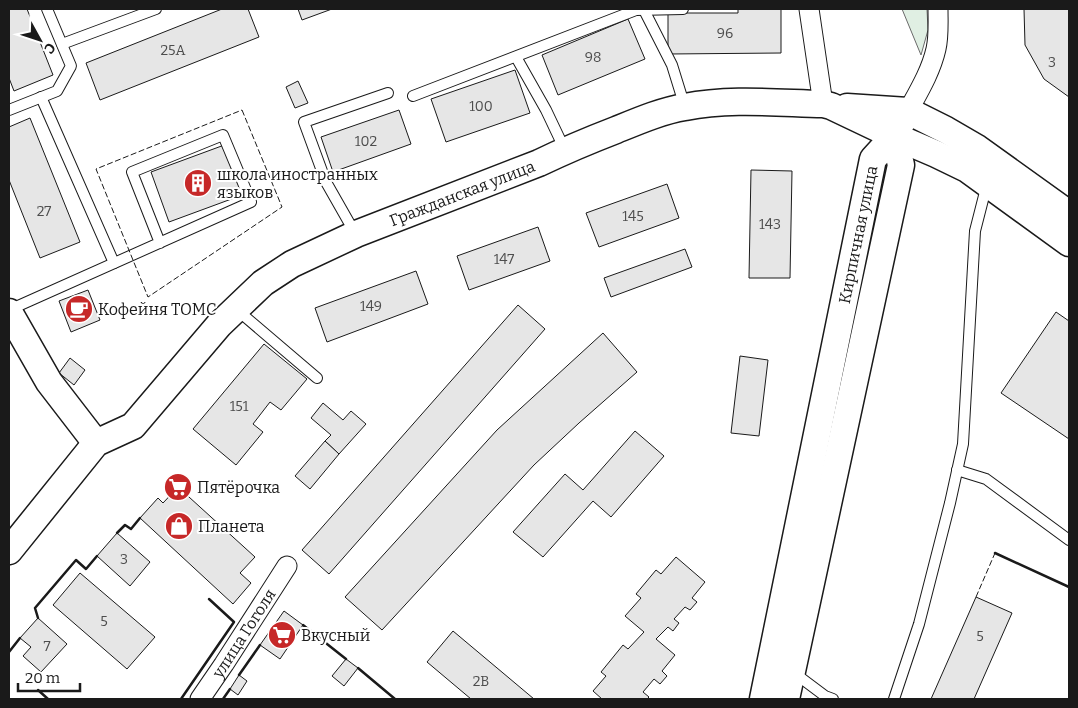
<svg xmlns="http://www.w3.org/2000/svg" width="1078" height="708" font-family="Bitter,serif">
  <rect width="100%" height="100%" fill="#fff"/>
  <path fill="#e0efe3" stroke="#6a6a6a" d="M 902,9 L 927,9 L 928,30 L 921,55 Z"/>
  <g fill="#e6e6e6" stroke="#1a1a1a">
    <path d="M 9,9 L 27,9 L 53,75 L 14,91 L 9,78 Z"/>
    <path d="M 222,9 L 248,9 L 259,37 L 100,100 L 86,63 Z"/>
    <path d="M 298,9 L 332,9 L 302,20 Z"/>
    <path d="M 738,9 L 781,9 L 781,53 L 668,54 L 668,13 L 738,13 Z"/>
    <path d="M 1024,9 L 1069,9 L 1069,97 L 1044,79 L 1025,45 Z"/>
    <path d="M 628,19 L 645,59 L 558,95 L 542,55 Z"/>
    <path d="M 515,70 L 530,113 L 446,142 L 431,99 Z"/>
    <path d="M 298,81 L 308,103 L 295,108 L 286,87 Z"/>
    <path d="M 399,110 L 411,144 L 333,172 L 321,137 Z"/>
    <path d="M 30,118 L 80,242 L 40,258 L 9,180 L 9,127 Z"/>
    <path d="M 227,144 L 245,194 L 169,222 L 151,172 Z"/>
    <path d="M 751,170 L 792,171 L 790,278 L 749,278 Z"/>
    <path d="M 667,184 L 679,218 L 599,247 L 586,213 Z"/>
    <path d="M 538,227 L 550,261 L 469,290 L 457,256 Z"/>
    <path d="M 685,249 L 692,267 L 611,297 L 604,278 Z"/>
    <path d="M 416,271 L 428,304 L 327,342 L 315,308 Z"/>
    <path d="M 88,290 L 100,320 L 71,332 L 59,301 Z"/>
    <path d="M 518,305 L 545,329 L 329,574 L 302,550 Z"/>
    <path d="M 1056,312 L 1069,321 L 1069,439 L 1001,393 Z"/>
    <path d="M 603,333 L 637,372 L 579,423 L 534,465 L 382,630 L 345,597 L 497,430 Z"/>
    <path d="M 264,344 L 307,379 L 281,410 L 270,402 L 253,424 L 263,432 L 236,465 L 193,429 Z"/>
    <path d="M 740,356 L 768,360 L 759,436 L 731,433 Z"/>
    <path d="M 70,358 L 85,370 L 74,385 L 59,373 Z"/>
    <path d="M 323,403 L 343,420 L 351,411 L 366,424 L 339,454 L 325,441 L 331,435 L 311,418 Z"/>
    <path d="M 635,431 L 664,456 L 611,517 L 593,501 L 543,557 L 513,532 L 565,474 L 583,490 Z"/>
    <path d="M 325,441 L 339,454 L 310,489 L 295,476 Z"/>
    <path d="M 178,487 L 255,557 L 240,573 L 251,583 L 233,604 L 140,518 L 158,498 L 163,503 Z"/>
    <path d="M 117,533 L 150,562 L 130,586 L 97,556 Z"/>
    <path d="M 676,557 L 705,582 L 692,598 L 697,602 L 690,610 L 685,607 L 674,619 L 679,623 L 673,631 L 668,627 L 656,639 L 675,655 L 662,671 L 667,676 L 660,684 L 654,679 L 643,692 L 649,697 L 647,699 L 602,699 L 593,691 L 606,676 L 601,672 L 623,645 L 628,649 L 644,632 L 625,616 L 641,598 L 636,594 L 656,570 L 661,574 Z"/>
    <path d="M 80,573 L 155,637 L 127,669 L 53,605 Z"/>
    <path d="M 976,597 L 1012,613 L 974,699 L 931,699 Z"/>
    <path d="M 284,611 L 303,625 L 280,659 L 260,645 Z"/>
    <path d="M 38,618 L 67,644 L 41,672 L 23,656 L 31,647 L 20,638 Z"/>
    <path d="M 453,631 L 534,699 L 471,699 L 427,662 Z"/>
    <path d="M 346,659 L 358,668 L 344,686 L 332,676 Z"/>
    <path d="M 239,675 L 247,681 L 238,695 L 230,689 Z"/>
  </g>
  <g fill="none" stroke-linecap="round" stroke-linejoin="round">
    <defs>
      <g id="lane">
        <path d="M 644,10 L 672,65 L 685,107"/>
        <path d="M 62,44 L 156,9"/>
        <path d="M 516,57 L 546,110 L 565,150"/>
        <path d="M 413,96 L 636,10 L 683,9"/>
        <path d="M 41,97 L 114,263"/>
        <path d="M 9,110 L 57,91 L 71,66 L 47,9"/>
        <path d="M 355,233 L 326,182 L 304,122 L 388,93"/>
        <path d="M 236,309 L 317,378"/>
        <path d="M 9,310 L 251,202 L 223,135 L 132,172 L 160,243"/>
        <path d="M 957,470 L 986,479 L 1069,540"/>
        <path d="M 793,672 L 825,696 L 833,699"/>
        <path d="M 894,699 L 919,624 L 950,503 L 963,444 L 975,231 L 987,184"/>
      </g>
      <g id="street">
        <path d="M 809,9 L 823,104"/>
        <path d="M 908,111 C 919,91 931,71 936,49 C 939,36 938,22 938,9"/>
        <path id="s1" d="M 200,699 L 224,664 L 287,566"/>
      </g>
      <g id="secondary">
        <path d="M 847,107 L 908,111 L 946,130 L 977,148 L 1069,214"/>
        <path d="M 9,312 L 49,382 L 96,443"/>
        <path id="s2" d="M 9,551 L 96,443 L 133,426 L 219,325 L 263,283 L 292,264 L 356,234 L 539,163 C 564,151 590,140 616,130 C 638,121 661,111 685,107 C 730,98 778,103 823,104 L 831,106 L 894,136 L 936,154 L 967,169 L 1069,243"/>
        <path id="s3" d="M 763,699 L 873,159 L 894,136 L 908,111"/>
        <path d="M 786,699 L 901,165 L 894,136"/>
      </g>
    </defs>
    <use href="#lane" stroke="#1a1a1a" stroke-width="12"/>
    <use href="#street" stroke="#1a1a1a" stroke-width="21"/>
    <use href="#secondary" stroke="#1a1a1a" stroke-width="29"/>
    <use href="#lane" stroke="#fff" stroke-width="10"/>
    <use href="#street" stroke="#fff" stroke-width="19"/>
    <use href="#secondary" stroke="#fff" stroke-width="26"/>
    <g stroke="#1a1a1a" stroke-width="1" stroke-dasharray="6 2.5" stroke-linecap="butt">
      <path d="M 242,110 L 282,207 L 148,297 L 96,169 Z"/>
      <path d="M 976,597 L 995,553"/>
    </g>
    <g stroke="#1a1a1a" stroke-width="2.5">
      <path d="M 117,533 L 125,525 L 131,529 L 140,518"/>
      <path d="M 995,553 L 1069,587"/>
      <path d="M 38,618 L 35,608 L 76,560 L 86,569 L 97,556"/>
      <path d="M 303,625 L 346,659"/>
      <path d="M 9,652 L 20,638"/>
      <path d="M 358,668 L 395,699"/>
      <path d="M 239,675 L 260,645"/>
      <path d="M 38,690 L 48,699"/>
      <path d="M 181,699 L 234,622 L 209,599"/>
      <path d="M 223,699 L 230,689"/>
    </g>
  </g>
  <defs>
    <symbol id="building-disc" viewBox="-11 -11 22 22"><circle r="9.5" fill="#c62828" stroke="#fff"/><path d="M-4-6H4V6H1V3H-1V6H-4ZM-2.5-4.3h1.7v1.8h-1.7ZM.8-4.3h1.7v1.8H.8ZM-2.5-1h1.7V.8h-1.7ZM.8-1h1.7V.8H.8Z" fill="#fff"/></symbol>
    <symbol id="cafe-disc" viewBox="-11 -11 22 22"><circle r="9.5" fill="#c62828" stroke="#fff"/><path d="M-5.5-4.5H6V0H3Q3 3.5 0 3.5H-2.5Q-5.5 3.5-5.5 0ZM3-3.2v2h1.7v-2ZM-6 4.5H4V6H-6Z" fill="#fff"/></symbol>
    <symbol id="supermarket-disc" viewBox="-11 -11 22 22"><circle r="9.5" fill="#c62828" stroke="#fff"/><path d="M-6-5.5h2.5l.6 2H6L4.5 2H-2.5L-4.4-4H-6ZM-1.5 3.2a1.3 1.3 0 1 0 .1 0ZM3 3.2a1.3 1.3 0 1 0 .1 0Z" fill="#fff"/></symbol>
    <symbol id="shop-disc" viewBox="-11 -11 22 22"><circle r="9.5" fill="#c62828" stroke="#fff"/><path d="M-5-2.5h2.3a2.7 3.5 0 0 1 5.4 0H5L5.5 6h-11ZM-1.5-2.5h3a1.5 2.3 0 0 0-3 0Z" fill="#fff"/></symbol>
  </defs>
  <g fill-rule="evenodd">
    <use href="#building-disc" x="182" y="167" width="32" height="32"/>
    <use href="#cafe-disc" x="63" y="293" width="32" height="32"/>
    <use href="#supermarket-disc" x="162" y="471" width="32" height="32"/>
    <use href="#shop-disc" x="163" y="510" width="32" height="32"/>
    <use href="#supermarket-disc" x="266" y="619" width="32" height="32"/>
  </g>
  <g text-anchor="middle" stroke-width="4" stroke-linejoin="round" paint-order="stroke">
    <g font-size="14" fill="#4d4d4d">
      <text x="725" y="38">96</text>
      <text x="173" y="55">25А</text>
      <text x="593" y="62">98</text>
      <text x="1052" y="67">3</text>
      <text x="481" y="111">100</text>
      <text x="366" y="146">102</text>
      <text x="44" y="216">27</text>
      <text x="633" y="221">145</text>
      <text x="770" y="229">143</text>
      <text x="504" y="264">147</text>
      <text x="371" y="311">149</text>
      <text x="239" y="411">151</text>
      <text x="124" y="564">3</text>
      <text x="104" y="626">5</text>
      <text x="980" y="641">5</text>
      <text x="47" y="651">7</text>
      <text x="481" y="686">2В</text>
    </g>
    <g font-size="16" fill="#1a1a1a" stroke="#fff" text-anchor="start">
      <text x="217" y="180">школа иностранных<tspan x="217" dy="18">языков</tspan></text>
      <text x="98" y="315">Кофейня ТОМС</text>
      <text x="197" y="493">Пятёрочка</text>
      <text x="198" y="532">Планета</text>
      <text x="301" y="641">Вкусный</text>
    </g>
    <g font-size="16" fill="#1a1a1a" stroke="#fff">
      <text dy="6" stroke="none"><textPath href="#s2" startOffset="592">Гражданская улица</textPath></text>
      <text dy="6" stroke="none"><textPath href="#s3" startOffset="474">Кирпичная улица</textPath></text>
      <text dy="6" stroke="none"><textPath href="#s1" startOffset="79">улица Гоголя</textPath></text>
    </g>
  </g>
  <rect width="1078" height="708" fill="none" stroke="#1a1a1a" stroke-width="20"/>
  <g transform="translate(40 40) rotate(130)" stroke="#ffffff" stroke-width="4" paint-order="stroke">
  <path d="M0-4L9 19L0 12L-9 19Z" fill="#1a1a1a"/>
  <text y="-8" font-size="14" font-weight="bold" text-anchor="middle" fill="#1a1a1a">С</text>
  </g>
  <path d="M18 683v8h62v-8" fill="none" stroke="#1a1a1a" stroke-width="2.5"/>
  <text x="25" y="683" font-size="15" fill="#1a1a1a" stroke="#ffffff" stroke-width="4" paint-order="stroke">20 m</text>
</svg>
